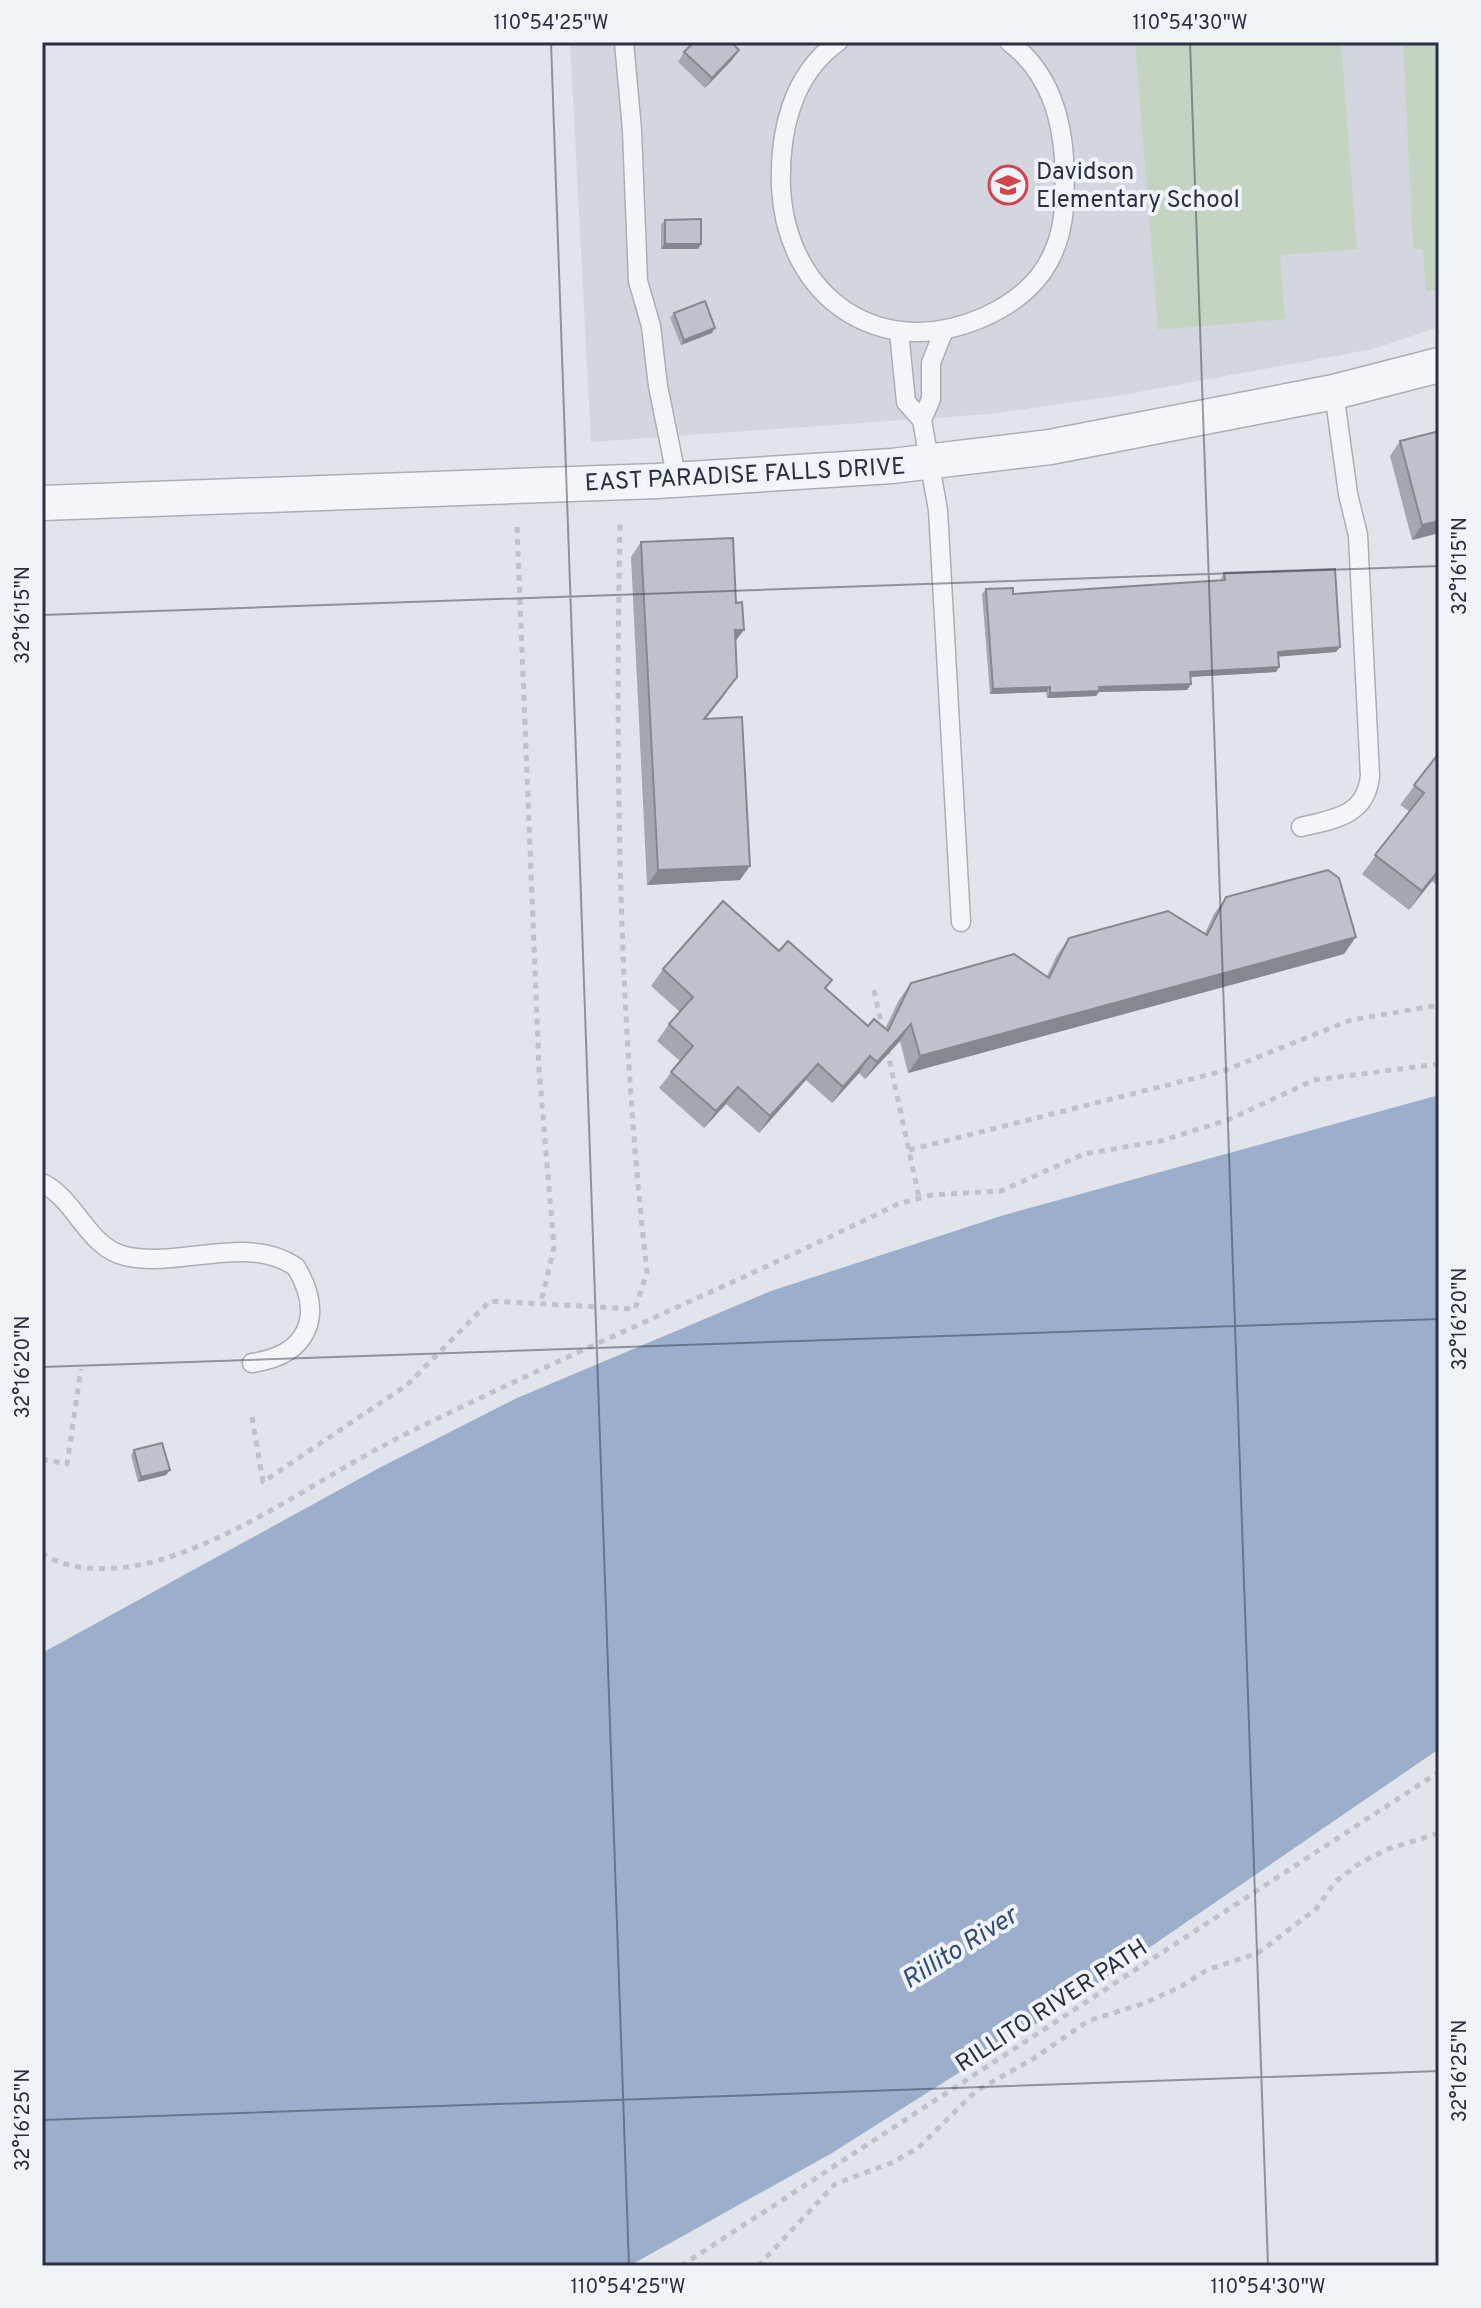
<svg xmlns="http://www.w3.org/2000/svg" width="1481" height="2308" font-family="Overpass,sans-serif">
  <rect width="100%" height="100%" fill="#e1e4ea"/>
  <path fill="#d3d6df" d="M 570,42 L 1439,42 L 1439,327 L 1373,349 L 1122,395 L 990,414 L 591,442 Z"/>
  <g fill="#c5d4c2">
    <path d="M 1135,42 L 1341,42 L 1357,249 L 1280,255 L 1285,319 L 1158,330 Z"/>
    <path d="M 1403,42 L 1439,42 L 1439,289 L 1426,291 L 1423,249 L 1413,249 Z"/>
  </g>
  <path fill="#9baecb" d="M 1439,1095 L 1439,1749 L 1064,2006 L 832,2153 L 629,2266 L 42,2266 L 42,1653 L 381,1467 L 517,1398 L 771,1291 L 1001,1216 Z"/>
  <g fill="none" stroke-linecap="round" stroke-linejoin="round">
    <defs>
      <g id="service">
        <path d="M 624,42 L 632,130 L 638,281 L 651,326 L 658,386 L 677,480"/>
        <path d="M 838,42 C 791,75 779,134 781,188 C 787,298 880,363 984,317 C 1013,304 1040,283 1053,253 C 1067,223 1065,189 1064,158 C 1061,112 1047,70 1009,42"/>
        <path d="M 899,332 L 906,402 L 922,420 L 938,510 L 961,922"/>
        <path d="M 922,420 L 931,399 L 931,363 L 944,330"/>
        <path d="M 1301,827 C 1334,819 1366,816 1370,776 L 1358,535 L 1348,494 L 1334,392"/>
        <path d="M 42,1183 C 76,1199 87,1247 125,1256 C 181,1269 246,1233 296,1267 C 325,1316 308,1355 252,1363"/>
      </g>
      <path id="minor" d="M 42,503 L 657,481 L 892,466 L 1050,447 L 1334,392 L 1439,365"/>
    </defs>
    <use href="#service" stroke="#aaaeb8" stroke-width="21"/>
    <use href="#minor" stroke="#aaaeb8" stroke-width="37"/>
    <g stroke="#bfc2c9" stroke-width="5" stroke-dasharray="6 6" stroke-linecap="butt">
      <path d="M 517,527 L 539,1069 L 554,1247 L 541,1302"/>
      <path d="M 874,990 L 883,1032"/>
      <path d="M 887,1049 L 919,1197"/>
      <path d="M 909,1150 L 1223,1071 L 1351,1020 L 1439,1005"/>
      <path d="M 252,1417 L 263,1482 L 407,1385 L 490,1301 L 635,1309 L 647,1272 C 619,1024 615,773 620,524"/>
      <path d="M 42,1459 L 67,1464 L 81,1369"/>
      <path d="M 42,1553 C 72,1575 126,1570 160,1560 C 246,1534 319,1478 398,1438 C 562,1356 733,1285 898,1204 L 932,1195 L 1001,1191 L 1084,1154 L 1160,1141 L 1228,1120 L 1314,1080 L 1439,1064"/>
      <path d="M 681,2266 L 1439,1772"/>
      <path d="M 758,2266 L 835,2184 L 891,2163 L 918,2148 L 976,2091 L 1033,2059 L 1088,2021 L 1145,2003 L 1182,1986 L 1207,1970 L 1258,1953 L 1316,1909 L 1335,1882 L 1360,1863 L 1388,1849 L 1439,1833"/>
    </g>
    <use href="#service" stroke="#f4f5f8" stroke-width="18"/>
    <use href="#minor" stroke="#f4f5f8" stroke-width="34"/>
  </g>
  <g fill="#a3a7b0">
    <path d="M 739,50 L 732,60 L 705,88 L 678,62 L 684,52 Z"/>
    <path d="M 665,220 L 701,244 L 698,249 L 661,249 L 661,225 Z"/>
    <path d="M 674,313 L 712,333 L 681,345 L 670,318 Z"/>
    <path d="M 1439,431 L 1439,533 L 1412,540 L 1390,456 L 1400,441 Z"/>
    <path d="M 641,542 L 736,603 L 744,630 L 735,641 L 727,692 L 706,719 L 740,880 L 647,885 L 631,557 Z"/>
    <path d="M 1224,573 L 1336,652 L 1279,656 L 1276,672 L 1191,677 L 1191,684 L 1187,690 L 1099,692 L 1096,696 L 1047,698 L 1046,692 L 990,694 L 982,594 L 986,589 L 1013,594 L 1221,581 L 1221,578 Z"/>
    <path d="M 1439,753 L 1439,887 L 1432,881 L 1409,910 L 1362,874 L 1409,811 L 1400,805 Z"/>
    <path d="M 1226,897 L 1344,954 L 908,1073 L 900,1041 L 865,1079 L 859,1073 L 832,1103 L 806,1080 L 759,1133 L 726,1104 L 704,1128 L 659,1088 L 680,1061 L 657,1041 L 669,1024 L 680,1012 L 651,986 L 663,969 L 779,951 L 826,989 L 868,1026 L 885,1029 L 899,1000 L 911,983 L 1047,976 L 1057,955 L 1069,938 L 1205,933 L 1214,914 Z"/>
    <path d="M 134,1450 L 170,1470 L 166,1475 L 138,1482 L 131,1455 Z"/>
  </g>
  <g fill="#858890">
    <path d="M 739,50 L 732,60 L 705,88 L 712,78 Z"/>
    <path d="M 665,244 L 701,244 L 698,249 L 661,249 Z"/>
    <path d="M 715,328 L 712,333 L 681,345 L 684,340 Z"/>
    <path d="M 1439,521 L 1439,533 L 1412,540 L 1422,525 Z"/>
    <path d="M 735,630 L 744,630 L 733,644 Z"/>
    <path d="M 1340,647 L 1336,652 L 1275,657 L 1278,652 Z"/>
    <path d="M 1279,667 L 1276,672 L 1187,677 L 1190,672 Z"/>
    <path d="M 1191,684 L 1187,690 L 1099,692 L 1096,696 L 1047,698 L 1050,693 L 1099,687 Z"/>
    <path d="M 1050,687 L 1046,692 L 990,694 L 993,689 Z"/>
    <path d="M 750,866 L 740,880 L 647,885 L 658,870 Z"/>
    <path d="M 1439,871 L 1432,881 L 1409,910 L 1422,891 Z"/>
    <path d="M 1356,937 L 1344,954 L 908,1073 L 920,1056 Z"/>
    <path d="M 911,1024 L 900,1041 L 865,1079 L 877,1062 Z"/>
    <path d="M 870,1056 L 859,1073 L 832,1103 L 843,1087 Z"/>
    <path d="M 818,1064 L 806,1080 L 759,1133 L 770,1116 Z"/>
    <path d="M 738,1087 L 726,1104 L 704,1128 L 716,1111 Z"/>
    <path d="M 170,1470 L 166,1475 L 138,1482 L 141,1477 Z"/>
  </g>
  <g fill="#bec2cd" stroke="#858890" stroke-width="2">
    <path d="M 694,42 L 731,42 L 739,50 L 712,78 L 684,52 Z"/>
    <path d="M 701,219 L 701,244 L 665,244 L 665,220 Z"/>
    <path d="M 705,301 L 715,328 L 684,340 L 674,313 Z"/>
    <path d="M 1439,431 L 1439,521 L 1422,525 L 1400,441 Z"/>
    <path d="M 733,538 L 736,603 L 742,602 L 744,630 L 735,630 L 737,677 L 704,719 L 742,717 L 750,866 L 658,870 L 641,542 Z"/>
    <path d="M 1335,569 L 1340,647 L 1278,652 L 1279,667 L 1190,672 L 1191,684 L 1099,687 L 1099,691 L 1050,693 L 1050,687 L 993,689 L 986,589 L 1013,588 L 1013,594 L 1225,580 L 1224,573 Z"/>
    <path d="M 1439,753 L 1439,870 L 1422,891 L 1375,855 L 1424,793 L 1414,785 Z"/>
    <path d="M 1328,870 L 1339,878 L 1356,937 L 920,1056 L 911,1024 L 877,1062 L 870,1056 L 843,1087 L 818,1064 L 770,1116 L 738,1087 L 716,1111 L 671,1072 L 693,1046 L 669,1024 L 693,997 L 663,969 L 723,901 L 779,951 L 788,941 L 832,980 L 825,988 L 868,1026 L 874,1019 L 888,1031 L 911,983 L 1014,954 L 1049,978 L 1069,938 L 1168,911 L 1207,935 L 1226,897 Z"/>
    <path d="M 162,1443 L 170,1470 L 141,1477 L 134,1450 Z"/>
  </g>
  <path fill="none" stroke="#293042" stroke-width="2" stroke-opacity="0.45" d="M 551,42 L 629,2266M 1190,42 L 1268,2266M 42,615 L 1439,566M 42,1367 L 1439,1319M 42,2120 L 1439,2071"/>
  <defs>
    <symbol id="school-ring" viewBox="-11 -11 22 22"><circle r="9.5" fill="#f0f3f7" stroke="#d1434d" stroke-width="1.5"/><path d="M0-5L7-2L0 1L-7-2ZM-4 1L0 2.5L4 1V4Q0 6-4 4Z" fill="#d1434d"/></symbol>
  </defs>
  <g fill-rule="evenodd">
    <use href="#school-ring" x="986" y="163" width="44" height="44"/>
  </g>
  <g text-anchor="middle" stroke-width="8" stroke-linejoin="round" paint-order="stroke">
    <g font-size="24" fill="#293042" stroke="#f0f3f7" text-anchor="start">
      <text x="1036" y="179">Davidson<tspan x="1036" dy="28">Elementary School</tspan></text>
    </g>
    <g font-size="24" fill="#293042" stroke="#f0f3f7">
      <text transform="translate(745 474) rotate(-3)" y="8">EAST PARADISE FALLS DRIVE</text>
      <text transform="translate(1051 2005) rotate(-33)" y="8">RILLITO RIVER PATH</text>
    </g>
    <g font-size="26" font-style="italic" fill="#324b77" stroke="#f0f3f7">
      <text transform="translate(959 1947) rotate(-32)" y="9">Rillito River</text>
    </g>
  </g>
  <rect width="1481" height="2308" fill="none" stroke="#f0f3f7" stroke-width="88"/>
  <rect x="44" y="44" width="1393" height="2220" fill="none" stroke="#293042" stroke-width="3"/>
  <g font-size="20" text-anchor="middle" fill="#293042">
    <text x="551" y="29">110°54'25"W</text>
    <text x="1190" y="29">110°54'30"W</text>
    <text transform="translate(1459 566) rotate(-90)" y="7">32°16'15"N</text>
    <text transform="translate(22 615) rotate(-90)" y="7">32°16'15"N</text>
    <text transform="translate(1459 1319) rotate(-90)" y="7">32°16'20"N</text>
    <text transform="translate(22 1367) rotate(-90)" y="7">32°16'20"N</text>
    <text transform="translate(1459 2071) rotate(-90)" y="7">32°16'25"N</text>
    <text transform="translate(22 2120) rotate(-90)" y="7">32°16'25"N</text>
    <text x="628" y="2293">110°54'25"W</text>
    <text x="1268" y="2293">110°54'30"W</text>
  </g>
</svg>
